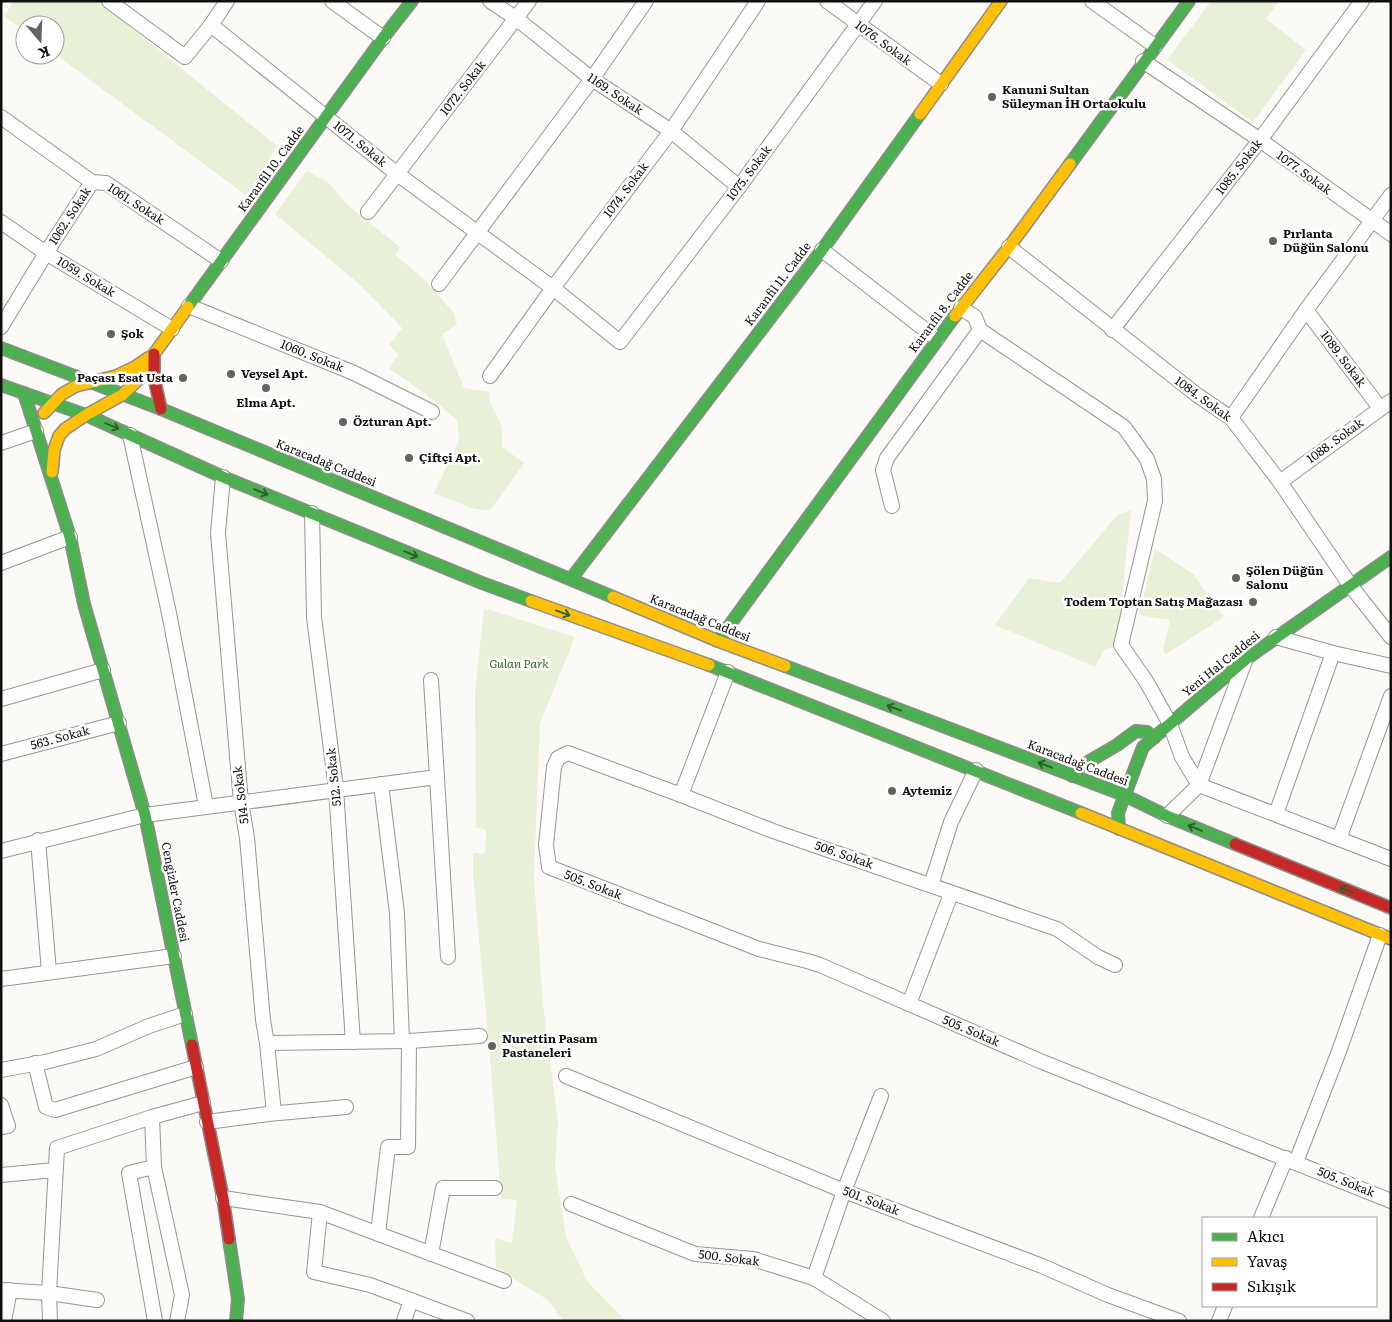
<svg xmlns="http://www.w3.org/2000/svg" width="1392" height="1322" font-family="Literata,serif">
  <rect width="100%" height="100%" fill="#fcfaf7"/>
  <g fill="#e8f1d7">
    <path d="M 14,1 L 98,1 L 277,146 L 247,196 L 55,54 L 55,25 L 25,25 L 25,32 L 4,16 Z"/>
    <path d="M 1211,1 L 1279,1 L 1266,19 L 1306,50 L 1253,122 L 1167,60 Z"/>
    <path d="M 307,171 L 329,183 L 350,207 L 400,247 L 395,255 L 422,277 L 454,313 L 457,325 L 442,334 L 464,388 L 490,392 L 489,399 C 498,419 504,423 502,447 L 524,463 L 492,508 L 487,511 L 471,508 L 434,493 L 459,440 L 457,420 L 432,399 L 389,368 L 398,354 L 389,345 L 402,328 L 358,283 L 275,214 Z"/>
    <path d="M 1131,510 L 1117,646 L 1104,650 L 1095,667 L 995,625 L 1029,578 L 1060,583 L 1118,514 Z"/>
    <path d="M 1155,549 L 1193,574 L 1224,617 L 1166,654 L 1163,650 L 1170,620 L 1139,615 Z"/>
    <path d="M 484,608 L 575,637 L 540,723 L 534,877 L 543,1003 L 558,1123 L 555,1166 L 566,1237 L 587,1281 L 626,1321 L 563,1321 L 548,1300 L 496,1268 L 495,1238 L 512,1243 L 517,1200 L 501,1199 L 490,1057 L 473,876 L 473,853 L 485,854 L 486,830 L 476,827 L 475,693 Z"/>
  </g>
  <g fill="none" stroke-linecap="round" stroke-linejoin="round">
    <defs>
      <g id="street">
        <path d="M 109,1 L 185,57 L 211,25 L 396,173 L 553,288 L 620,342 L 739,187 L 875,1"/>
        <path d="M 332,1 L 383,38"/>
        <path d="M 490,1 L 517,19 L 592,79 L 671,131 L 739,187"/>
        <path d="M 827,1 L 941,84"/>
        <path d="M 1092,1 L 1155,46"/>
        <path d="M 211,25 L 227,1"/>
        <path d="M 1143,61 L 1260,140 L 1391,234"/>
        <path d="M 1,117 L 92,182 L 106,183 L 221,261"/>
        <path d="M 368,212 L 529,1"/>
        <path d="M 1,222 L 46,253 L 172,329"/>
        <path d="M 1009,247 L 1197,395 L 1231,418 L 1280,482 L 1350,585 L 1391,637"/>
        <path d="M 822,250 L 937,339"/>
        <path d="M 439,284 L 592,79 L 646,1"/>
        <path d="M 189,306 L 354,373 L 432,412"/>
        <path d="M 961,308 L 975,317 L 980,330"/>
        <path d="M 1306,310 L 1380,408"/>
        <path d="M 1,327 L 46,253 L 92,182"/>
        <path d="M 1112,330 L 1260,140 L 1362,1"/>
        <path d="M 490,376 L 553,288 L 671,131 L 758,1"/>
        <path d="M 1231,418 L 1306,310 L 1391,195"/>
        <path d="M 130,435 L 169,613 L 206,806"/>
        <path d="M 1,443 L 36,431"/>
        <path d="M 223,477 L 218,533 L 241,802 L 247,838 L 263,1020 L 267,1043 L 274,1113"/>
        <path d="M 1280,482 L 1391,401"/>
        <path d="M 892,506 L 883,470 L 887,458 L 980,330 L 1124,427 L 1147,459 L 1154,479 L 1155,501 L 1121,645 L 1146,681 L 1170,724 L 1182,757 L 1199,785 L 1391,859"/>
        <path d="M 312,513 L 314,617 L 336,789 L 353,1042"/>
        <path d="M 1,563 L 70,537"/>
        <path d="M 1276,637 L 1333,653 L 1391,666"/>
        <path d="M 431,680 L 448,957"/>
        <path d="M 1,699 L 103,670"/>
        <path d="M 1,754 L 119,723"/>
        <path d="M 381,784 L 397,913 L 402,1041"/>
        <path d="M 681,795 L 728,672"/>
        <path d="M 1276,814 L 1333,653"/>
        <path d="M 1167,816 L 1199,785 L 1245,661"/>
        <path d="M 1339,839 L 1391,696"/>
        <path d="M 38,840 L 49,972"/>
        <path d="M 1,851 L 145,815 L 437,777"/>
        <path d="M 931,885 L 951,822 L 976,770"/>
        <path d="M 1115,965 L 1098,957 L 1057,929 L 773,831 L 681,795 L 568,753 L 558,758 L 554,767 L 546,845 L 549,867 L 759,949 L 807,961 L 820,965 L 1040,1061 L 1391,1201"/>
        <path d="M 1,979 L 174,956"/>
        <path d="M 909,1004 L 951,894"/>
        <path d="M 267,1043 L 409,1041 L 480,1036"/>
        <path d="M 35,1063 L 46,1107 L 55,1110 L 196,1067"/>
        <path d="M 1,1070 L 45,1062 L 96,1049 L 149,1026 L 185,1014"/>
        <path d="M 566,1076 L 844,1191 L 1042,1266 L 1108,1295 L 1179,1321"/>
        <path d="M 1,1105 L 8,1126 L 1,1127"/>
        <path d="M 207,1122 L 268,1114 L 346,1107"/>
        <path d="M 1296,1162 L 1338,1054 L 1380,935"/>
        <path d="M 154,1167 L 129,1173 L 155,1321"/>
        <path d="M 1,1175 L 55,1170"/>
        <path d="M 223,1198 L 320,1212 L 314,1272 L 370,1285 L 467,1321"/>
        <path d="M 571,1204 L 695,1254 L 753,1259 L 814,1278 L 883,1321"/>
        <path d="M 320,1212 L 504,1281"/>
        <path d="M 1261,1218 L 1286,1158"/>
        <path d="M 378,1234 L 388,1147 L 408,1147 L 409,1041"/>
        <path d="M 431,1254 L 443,1188 L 495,1188"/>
        <path d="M 814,1278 L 844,1191 L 881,1096"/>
        <path d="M 1,1290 L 49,1293 L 97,1300"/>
        <path d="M 4,1321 L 10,1290"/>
        <path d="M 50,1321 L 49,1293 L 57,1148 L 152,1117"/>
        <path d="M 177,1321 L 182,1295 L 154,1167 L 152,1117 L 203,1103"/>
        <path d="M 404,1321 L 411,1300"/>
        <path d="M 1219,1321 L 1225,1306"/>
      </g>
      <g id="fast">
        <path d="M 1070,164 L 1189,1"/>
        <path d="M 188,307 L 383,38 L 412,1"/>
        <path d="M 1,348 L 161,409 L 613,597"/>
        <path d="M 1,385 L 86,415 L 223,477 L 482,583 L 531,601"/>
        <path d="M 24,393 L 70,537 L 84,604 L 145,815 L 192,1045"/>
        <path d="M 571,579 L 822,250 L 920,114"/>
        <path d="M 718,641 L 955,316"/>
        <path d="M 709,665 L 1081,813"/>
        <path d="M 785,666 L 1124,795 L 1167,816 L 1235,844"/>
        <path d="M 1072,776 L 1076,769 L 1117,745 L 1136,731 L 1147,732 L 1154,738"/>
        <path d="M 1119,829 L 1118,813 L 1143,747 L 1246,659 L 1391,557"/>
        <path d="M 229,1239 L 238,1299 L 236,1321"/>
      </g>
      <g id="slow">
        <path d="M 920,114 L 1001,1"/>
        <path d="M 955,316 L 1009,247 L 1070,164"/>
        <path d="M 44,413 L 62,394 L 76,386 L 116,376 L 135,367 L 148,358"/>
        <path d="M 52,472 L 54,450 L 59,436 L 65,429 L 86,415 L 122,395 L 138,380 L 154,354 L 188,307"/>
        <path d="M 613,597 L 718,641 L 785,666"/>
        <path d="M 531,601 L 709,665"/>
        <path d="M 1081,813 L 1391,939"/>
      </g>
      <g id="jam">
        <path d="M 154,354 L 154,378 L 161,409"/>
        <path d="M 1235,844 L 1391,908"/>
        <path d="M 192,1045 L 223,1198 L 229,1239"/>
      </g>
    </defs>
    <use href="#street" stroke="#969594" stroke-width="16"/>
    <use href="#fast" stroke="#8d8c8b" stroke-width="14"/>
    <use href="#slow" stroke="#8d8c8b" stroke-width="14"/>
    <use href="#jam" stroke="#8d8c8b" stroke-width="14"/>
    <use href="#street" stroke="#fffefe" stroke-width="14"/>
    <use href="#fast" stroke="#4caf50" stroke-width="11"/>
    <use href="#slow" stroke="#ffc107" stroke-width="11"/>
    <use href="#jam" stroke="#c62828" stroke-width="11"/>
  </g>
  <defs><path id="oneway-shaft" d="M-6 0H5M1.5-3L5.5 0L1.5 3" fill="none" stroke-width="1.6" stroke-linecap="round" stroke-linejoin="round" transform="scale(1.25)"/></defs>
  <g stroke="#2e6030">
    <use href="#oneway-shaft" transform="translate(112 426) rotate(23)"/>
    <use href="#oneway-shaft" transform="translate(261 492) rotate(22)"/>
    <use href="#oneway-shaft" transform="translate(411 554) rotate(22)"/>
    <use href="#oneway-shaft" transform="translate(563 613) rotate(20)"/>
    <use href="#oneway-shaft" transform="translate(894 708) rotate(-159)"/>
    <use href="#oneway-shaft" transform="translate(1045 765) rotate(-159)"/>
    <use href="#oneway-shaft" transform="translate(1195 828) rotate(-158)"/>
    <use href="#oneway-shaft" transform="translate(1346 890) rotate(-158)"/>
  </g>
  <g fill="#636261" stroke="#fff" stroke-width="2">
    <circle cx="992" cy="97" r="5"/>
    <circle cx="1273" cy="241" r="5"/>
    <circle cx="111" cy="334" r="5"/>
    <circle cx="231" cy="374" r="5"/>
    <circle cx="183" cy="378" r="5"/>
    <circle cx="266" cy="388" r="5"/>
    <circle cx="343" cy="422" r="5"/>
    <circle cx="409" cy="458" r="5"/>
    <circle cx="1236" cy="578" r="5"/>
    <circle cx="1253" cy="602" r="5"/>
    <circle cx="892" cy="791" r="5"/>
    <circle cx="492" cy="1046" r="5"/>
  </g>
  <g text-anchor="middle" stroke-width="5" stroke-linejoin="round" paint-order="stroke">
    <g font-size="12" fill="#101010" stroke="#fff">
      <text transform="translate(883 43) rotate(36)" y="4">1076. Sokak</text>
      <text transform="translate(463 88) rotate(-52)" y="4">1072. Sokak</text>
      <text transform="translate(615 94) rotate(34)" y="4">1169. Sokak</text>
      <text transform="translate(360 144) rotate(39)" y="4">1071. Sokak</text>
      <text transform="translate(1239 167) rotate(-52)" y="4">1085. Sokak</text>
      <text transform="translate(271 169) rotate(-54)" y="4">Karanfil 10. Cadde</text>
      <text transform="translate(749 173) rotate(-53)" y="4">1075. Sokak</text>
      <text transform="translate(1304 173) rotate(36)" y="4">1077. Sokak</text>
      <text transform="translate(626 190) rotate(-53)" y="4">1074. Sokak</text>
      <text transform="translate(136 204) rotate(33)" y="4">1061. Sokak</text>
      <text transform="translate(70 216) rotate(-57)" y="4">1062. Sokak</text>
      <text transform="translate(86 277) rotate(31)" y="4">1059. Sokak</text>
      <text transform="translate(778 284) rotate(-53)" y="4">Karanfil 11. Cadde</text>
      <text transform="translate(941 312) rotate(-53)" y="4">Karanfil 8. Cadde</text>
      <text transform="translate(312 356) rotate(22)" y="4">1060. Sokak</text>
      <text transform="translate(1343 359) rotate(53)" y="4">1089. Sokak</text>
      <text transform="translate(1203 399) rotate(36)" y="4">1084. Sokak</text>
      <text transform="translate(1335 441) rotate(-36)" y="4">1088. Sokak</text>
      <text transform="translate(326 463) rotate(22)" y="4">Karacadağ Caddesi</text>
      <text transform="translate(700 618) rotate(22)" y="4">Karacadağ Caddesi</text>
      <text transform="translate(1221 664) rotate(-39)" y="4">Yeni Hal Caddesi</text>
      <text transform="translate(60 738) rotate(-15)" y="4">563. Sokak</text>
      <text transform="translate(1078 763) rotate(21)" y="4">Karacadağ Caddesi</text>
      <text transform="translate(334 777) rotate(-96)" y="4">512. Sokak</text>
      <text transform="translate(241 795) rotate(-97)" y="4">514. Sokak</text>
      <text transform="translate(844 855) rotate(19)" y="4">506. Sokak</text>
      <text transform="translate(593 885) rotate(21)" y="4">505. Sokak</text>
      <text transform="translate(175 892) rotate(79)" y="4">Cengizler Caddesi</text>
      <text transform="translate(971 1031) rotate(23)" y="4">505. Sokak</text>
      <text transform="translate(1346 1182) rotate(22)" y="4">505. Sokak</text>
      <text transform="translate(871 1201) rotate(21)" y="4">501. Sokak</text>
      <text transform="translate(729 1258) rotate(7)" y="4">500. Sokak</text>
    </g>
    <g font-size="12" font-weight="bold" fill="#101010" stroke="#fff" text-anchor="start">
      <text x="1002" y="94">Kanuni Sultan<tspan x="1002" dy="14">Süleyman İH Ortaokulu</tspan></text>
      <text x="1283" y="238">Pırlanta<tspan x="1283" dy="14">Düğün Salonu</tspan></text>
      <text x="121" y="338">Şok</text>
      <text x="241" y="378">Veysel Apt.</text>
      <text x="173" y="382" text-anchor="end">Paçası Esat Usta</text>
      <text x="266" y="407" text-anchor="middle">Elma Apt.</text>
      <text x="353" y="426">Özturan Apt.</text>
      <text x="419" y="462">Çiftçi Apt.</text>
      <text x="1246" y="575">Şölen Düğün<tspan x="1246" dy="14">Salonu</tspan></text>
      <text x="1243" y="606" text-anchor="end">Todem Toptan Satış Mağazası</text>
      <text x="902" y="795">Aytemiz</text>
      <text x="502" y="1043">Nurettin Pasam<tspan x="502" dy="14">Pastaneleri</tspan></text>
    </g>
    <g font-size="12" font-style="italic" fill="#366721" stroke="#fff">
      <text x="519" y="668">Gulan Park</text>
    </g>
  </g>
  <rect width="1392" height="1322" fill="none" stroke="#101010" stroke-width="5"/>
  <rect x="1202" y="1217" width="175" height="90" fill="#ffffff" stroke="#9f9f9f"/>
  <rect x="1212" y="1233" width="25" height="8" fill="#4caf50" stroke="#9f9f9f"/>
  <text x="1247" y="1242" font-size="15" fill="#101010">Akıcı</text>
  <rect x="1212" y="1258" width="25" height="8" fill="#ffc107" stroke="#9f9f9f"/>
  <text x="1247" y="1267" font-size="15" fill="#101010">Yavaş</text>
  <rect x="1212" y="1283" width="25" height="8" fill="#c62828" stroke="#9f9f9f"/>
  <text x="1247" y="1292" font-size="15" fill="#101010">Sıkışık</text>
  <g transform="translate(40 40) rotate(161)"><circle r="24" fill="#ffffff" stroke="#9f9f9f"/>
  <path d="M0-4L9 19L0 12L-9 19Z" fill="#636261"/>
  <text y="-8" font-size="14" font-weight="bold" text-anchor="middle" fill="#101010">K</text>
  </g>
</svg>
